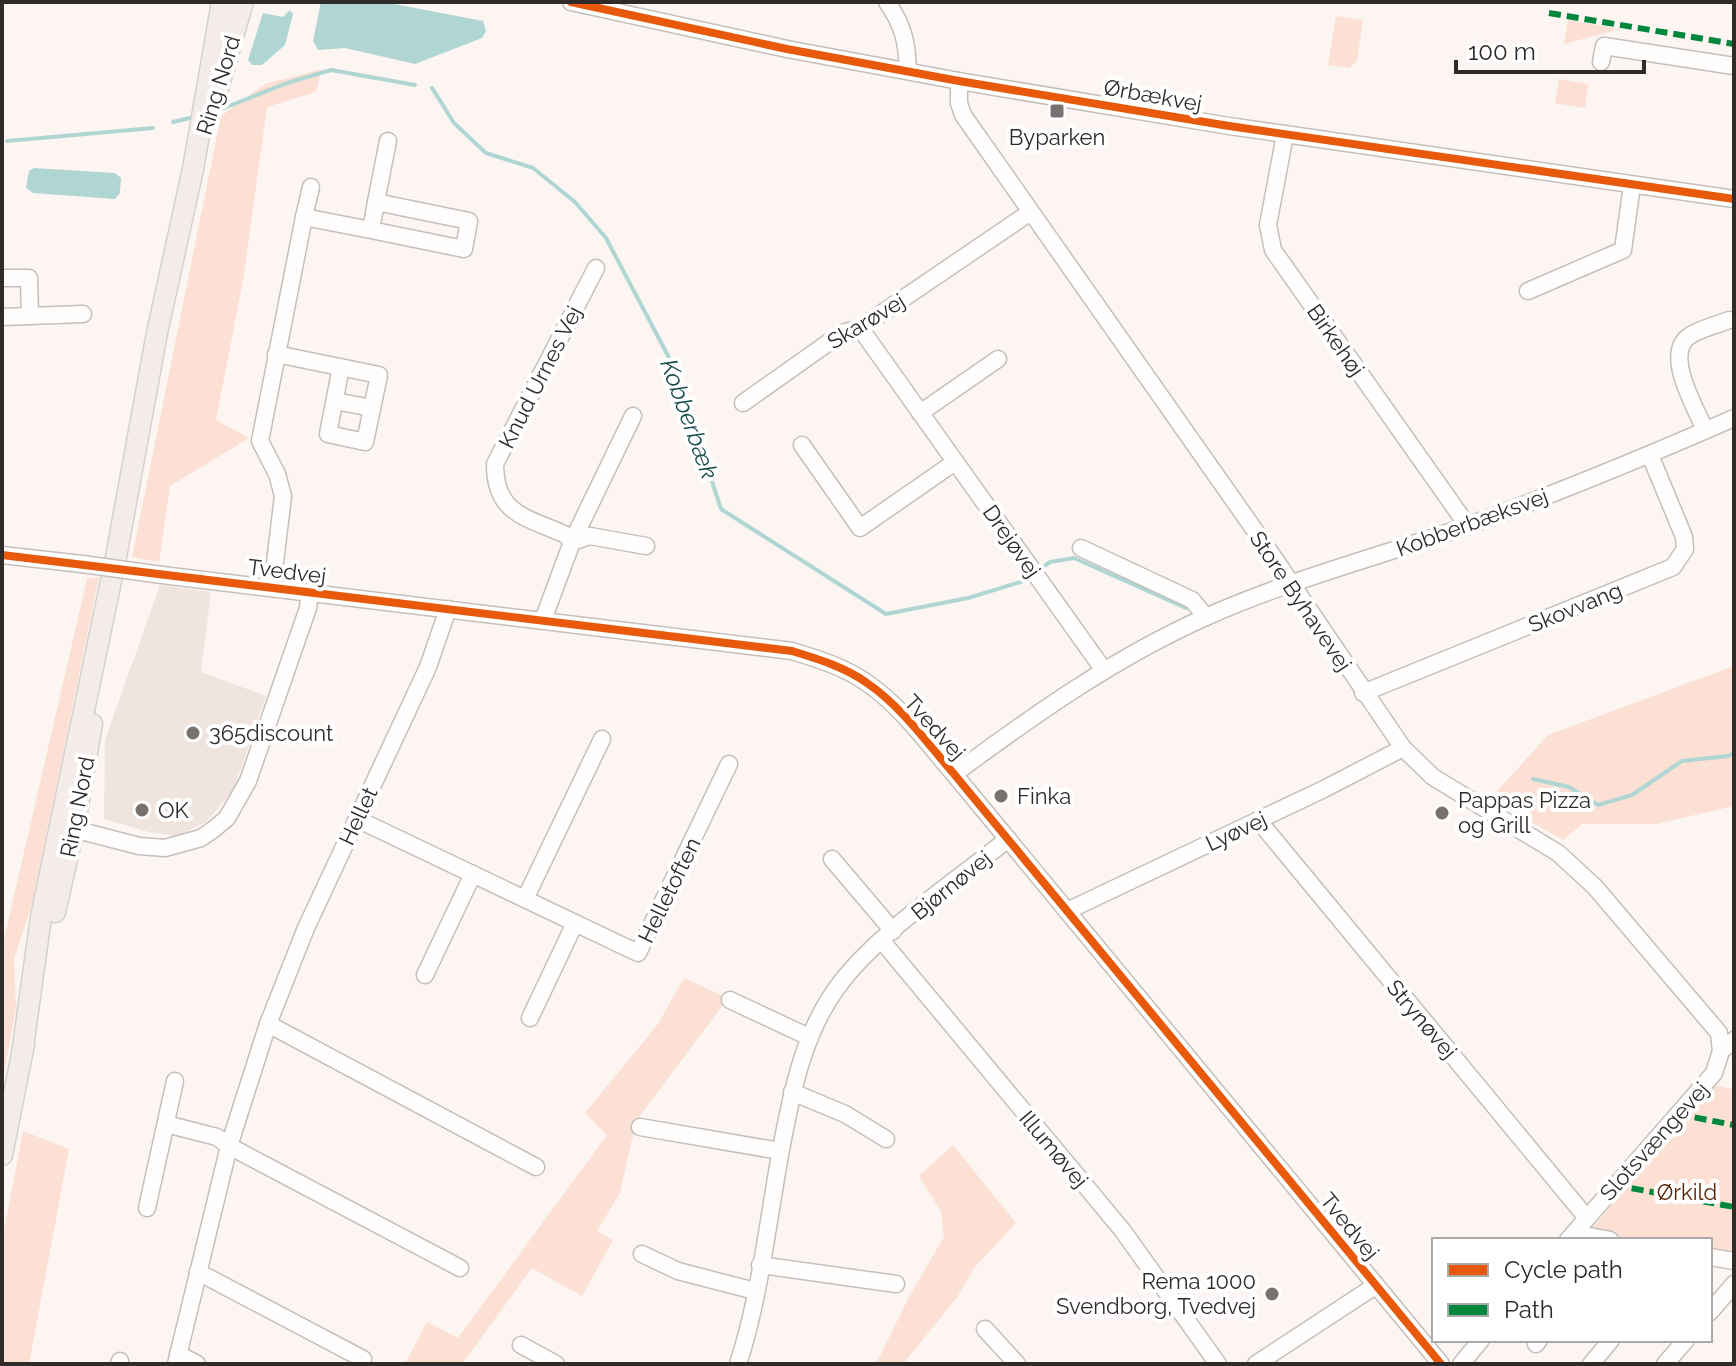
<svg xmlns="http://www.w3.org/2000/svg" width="1736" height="1366" font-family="Raleway,sans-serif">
  <rect width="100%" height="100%" fill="#fcf5f2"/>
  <path fill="#f0e4de" d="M 160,585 L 211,592 L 201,672 L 266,696 L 233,791 L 206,822 L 177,836 L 152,833 L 104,819 L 105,740 Z"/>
  <g fill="#fbe0d3">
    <path d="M 1336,16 L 1363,20 L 1357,61 L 1349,68 L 1328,65 Z"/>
    <path d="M 1568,20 L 1621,29 L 1564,44 Z"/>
    <path d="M 322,69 L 316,92 L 267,107 L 243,281 L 216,420 L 249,438 L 170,486 L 159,562 L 132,557 L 221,116 L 265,84 Z"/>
    <path d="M 1559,79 L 1588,84 L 1585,108 L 1555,103 Z"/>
    <path d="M 99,577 L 32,904 L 14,959 L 16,1008 L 2,1083 L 2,948 L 87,579 Z"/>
    <path d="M 1734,666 L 1734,806 L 1656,824 L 1582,824 L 1563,840 L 1490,799 L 1548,735 Z"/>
    <path d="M 684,978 L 728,998 L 636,1121 L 620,1193 L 597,1231 L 613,1240 L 582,1296 L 532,1268 L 462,1364 L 405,1364 L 427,1322 L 458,1338 L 607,1135 L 585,1113 L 658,1024 Z"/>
    <path d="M 1714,1085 L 1734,1089 L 1734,1258 L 1710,1253 L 1710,1240 L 1634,1240 L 1589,1232 Z"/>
    <path d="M 23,1131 L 69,1149 L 29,1364 L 2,1364 L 2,1241 Z"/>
    <path d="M 953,1145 L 1016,1223 L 974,1268 L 958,1296 L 903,1364 L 876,1364 L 909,1297 L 944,1237 L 941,1211 L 919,1176 Z"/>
  </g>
  <g fill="#b0d6d4">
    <path d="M 321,2 L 384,2 L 483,21 L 486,31 L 482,38 L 415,64 L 345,48 L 318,50 L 313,41 Z"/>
    <path d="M 290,10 L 293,14 L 285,45 L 262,65 L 252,65 L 248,60 L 263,13 L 283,17 Z"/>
    <path d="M 34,168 L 115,173 L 121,178 L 120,193 L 115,199 L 33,193 L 26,188 L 29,171 Z"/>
  </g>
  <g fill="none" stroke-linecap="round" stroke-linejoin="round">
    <g stroke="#b0d6d4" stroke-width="4">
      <path d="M 432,88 L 454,123 L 486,153 L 533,168 L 575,202 L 606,238 L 675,369 L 721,509 L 886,614 L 968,598 L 1027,580"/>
      <path d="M 219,110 L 287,83 L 331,70 L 415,85"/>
      <path d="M 173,122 L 194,117"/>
      <path d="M 7,141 L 153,128"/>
      <path d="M 1043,567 L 1050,562 L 1074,558 L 1186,608"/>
      <path d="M 1533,779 L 1569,787 L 1598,805 L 1632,795 L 1682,761 L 1728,756 L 1734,753"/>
    </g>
    <defs>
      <g id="minor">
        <path d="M 571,2 L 787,49 L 959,81 L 1229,126 L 1734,199"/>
        <path d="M 887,2 C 903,25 907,42 908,70"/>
        <path d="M 1601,62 L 1604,46 L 1734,66"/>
        <path d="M 959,81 L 959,103 L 963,115 L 1270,552 L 1403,748 L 1433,777 L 1558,853 L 1595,887 L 1719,1033 L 1721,1051"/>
        <path d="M 1285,135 L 1268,225 L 1273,250 L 1467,525"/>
        <path d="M 376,202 L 388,141"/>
        <path d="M 304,217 L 311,187"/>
        <path d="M 596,268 L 495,464 C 495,515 527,517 566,535 L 572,542 L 590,536 L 646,546"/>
        <path d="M 2,278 L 29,278 L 30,316"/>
        <path d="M 1528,291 L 1623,250 L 1632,185"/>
        <path d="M 2,317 L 83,314"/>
        <path d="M 860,328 L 1103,669"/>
        <path d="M 276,354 L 379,375 L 365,442 L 328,434 L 341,367"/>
        <path d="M 335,401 L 372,408"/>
        <path d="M 743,403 L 842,333 L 860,328 L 1029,213"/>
        <path d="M 920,413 L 998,359"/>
        <path d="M 1705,430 C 1696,408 1664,356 1688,337 C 1698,329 1717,325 1729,320"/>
        <path d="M 802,445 L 860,528 L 955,462"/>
        <path d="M 1081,548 L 1192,600 L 1206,617"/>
        <path d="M 2,555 L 82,564"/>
        <path d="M 162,575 L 792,651 C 818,659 845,667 867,683 C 901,706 928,744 954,774 L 1441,1364"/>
        <path d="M 272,587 L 283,496 L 277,474 L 260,441 L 304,217 L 371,230 L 376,202 L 469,221 L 464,249 L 371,230"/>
        <path d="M 543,620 L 572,542 L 633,416"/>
        <path d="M 1363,693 L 1673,567 L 1685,549 L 1684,537 L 1650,455"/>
        <path d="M 954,774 C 1034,715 1114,658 1206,617 C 1286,581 1380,556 1464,527 C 1555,494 1645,457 1734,418"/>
        <path d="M 357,819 L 638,953 L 729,764"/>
        <path d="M 1258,820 L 1586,1217"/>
        <path d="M 62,826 L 139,846 L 165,848 L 201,838 L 214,829 L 227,818 L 248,781 L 308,608 L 310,592"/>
        <path d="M 832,859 L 893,931"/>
        <path d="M 525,899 L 602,739"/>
        <path d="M 1067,911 L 1324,789 L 1403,748"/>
        <path d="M 882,941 L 1123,1231 L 1218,1364"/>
        <path d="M 425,975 L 473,874"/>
        <path d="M 730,1000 L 809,1037"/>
        <path d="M 530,1018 L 575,923"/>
        <path d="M 268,1024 L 536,1167"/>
        <path d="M 792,1092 L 845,1114 L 886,1139"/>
        <path d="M 166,1124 L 217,1137 L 229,1146 L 460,1268"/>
        <path d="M 640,1127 L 780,1151"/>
        <path d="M 147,1208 L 175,1081"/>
        <path d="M 1574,1233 L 1610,1240"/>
        <path d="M 1568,1240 L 1714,1073 L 1721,1051 L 1734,1040"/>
        <path d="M 642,1254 L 678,1271 L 755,1291"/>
        <path d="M 1710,1257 L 1734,1261"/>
        <path d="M 760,1265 L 896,1284"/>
        <path d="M 198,1272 L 363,1359"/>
        <path d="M 1710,1312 L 1734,1284"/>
        <path d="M 985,1329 L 1017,1364"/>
        <path d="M 1536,1344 L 1539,1340"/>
        <path d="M 521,1345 L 556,1364"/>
        <path d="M 178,1354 L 197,1364"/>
        <path d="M 119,1364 L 120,1361"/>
        <path d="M 176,1364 L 229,1146 L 268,1024 L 306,928 L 428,667 L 448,609"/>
        <path d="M 738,1364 C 760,1298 769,1213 782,1144 C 793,1086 805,1028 842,981 C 882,930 957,880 1008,839"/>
        <path d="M 1256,1364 L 1375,1286"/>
        <path d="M 1461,1364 L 1481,1340"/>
        <path d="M 1591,1364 L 1611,1340"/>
        <path d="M 1665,1364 L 1686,1340"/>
      </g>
      <g id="major">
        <path d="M 217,92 L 243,2"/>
        <path d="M 55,912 L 74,829 L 92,724"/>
        <path d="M 22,1054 L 41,917 L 116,557 L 157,333 L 193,169 L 222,2"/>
        <path d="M 2,1155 L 24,1044"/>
      </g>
    </defs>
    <use href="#minor" stroke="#c4bfbd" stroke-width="19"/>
    <use href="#major" stroke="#d5d1cf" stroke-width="23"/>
    <use href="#minor" stroke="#fffefd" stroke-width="16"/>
    <use href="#major" stroke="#f4ece8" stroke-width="20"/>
    <defs>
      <path id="minor-bridge" d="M 82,564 L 162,575"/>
    </defs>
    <use href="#minor-bridge" stroke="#c4bfbd" stroke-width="19" stroke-linecap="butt"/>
    <use href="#minor-bridge" stroke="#fffefd" stroke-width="16"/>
    <g stroke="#00873e" stroke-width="6" stroke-dasharray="12 6" stroke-linecap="butt">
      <path d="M 1549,13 L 1734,44"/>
      <path d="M 1677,1114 L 1734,1125"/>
      <path d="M 1614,1185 L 1734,1207"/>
    </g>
    <defs>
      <g id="cycleway">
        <path d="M 571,2 L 787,49 L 959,81 L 1229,126 L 1734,199"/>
        <path d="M 2,555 L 792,651 C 818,659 845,667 867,683 C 901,706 928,744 954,774 L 1441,1364"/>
      </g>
    </defs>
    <use href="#cycleway" stroke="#fff" stroke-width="13"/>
    <use href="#cycleway" stroke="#e8590c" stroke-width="8"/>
  </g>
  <g fill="#77726f" stroke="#fff" stroke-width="3">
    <rect x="1049" y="103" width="16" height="16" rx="4"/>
    <circle cx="193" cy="733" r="8"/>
    <circle cx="1001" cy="796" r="8"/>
    <circle cx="142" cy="810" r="8"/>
    <circle cx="1442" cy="813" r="8"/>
    <circle cx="1272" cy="1294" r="8"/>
  </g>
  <g text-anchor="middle" stroke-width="8" stroke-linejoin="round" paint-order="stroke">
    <g font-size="22" fill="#302b29" stroke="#fff">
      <text transform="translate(218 85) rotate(-73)" y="8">Ring Nord</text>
      <text transform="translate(1153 95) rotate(10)" y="8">Ørbækvej</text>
      <text transform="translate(866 321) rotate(-31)" y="8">Skarøvej</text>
      <text transform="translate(1336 340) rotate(55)" y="8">Birkehøj</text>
      <text transform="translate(540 377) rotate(-63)" y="8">Knud Urnes Vej</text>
      <text transform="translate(1472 522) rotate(-20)" y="8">Kobberbæksvej</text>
      <text transform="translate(1012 541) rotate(55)" y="8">Drejøvej</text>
      <text transform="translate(287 571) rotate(7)" y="8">Tvedvej</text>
      <text transform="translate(1301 601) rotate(56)" y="8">Store Byhavevej</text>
      <text transform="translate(1575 607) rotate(-22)" y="8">Skovvang</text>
      <text transform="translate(935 727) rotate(48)" y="8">Tvedvej</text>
      <text transform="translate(77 807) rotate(-79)" y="8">Ring Nord</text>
      <text transform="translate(358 816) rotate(-65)" y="8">Hellet</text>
      <text transform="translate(1236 831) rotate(-25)" y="8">Lyøvej</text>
      <text transform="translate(951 885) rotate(-39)" y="8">Bjørnøvej</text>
      <text transform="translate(669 890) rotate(-64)" y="8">Helletoften</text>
      <text transform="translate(1422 1019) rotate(50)" y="8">Strynøvej</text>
      <text transform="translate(1654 1141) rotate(-48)" y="8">Slotsvængevej</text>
      <text transform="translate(1054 1149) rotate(50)" y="8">Illumøvej</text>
      <text transform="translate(1350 1226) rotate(51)" y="8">Tvedvej</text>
    </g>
    <g font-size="22" fill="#302b29" stroke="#fff" text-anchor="start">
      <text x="1057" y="145" text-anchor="middle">Byparken</text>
      <text x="209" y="741">365discount</text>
      <text x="1017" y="804">Finka</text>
      <text x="1458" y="808">Pappas Pizza<tspan x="1458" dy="25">og Grill</tspan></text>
      <text x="158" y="818">OK</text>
      <text x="1256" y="1289" text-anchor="end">Rema 1000<tspan x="1256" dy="25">Svendborg, Tvedvej</tspan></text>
    </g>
    <g font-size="22" fill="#5c2707" stroke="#fff">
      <text x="1687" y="1200">Ørkild</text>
    </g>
    <g font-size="24" font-style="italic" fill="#194b4b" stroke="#fff">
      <text transform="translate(689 419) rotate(70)" y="8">Kobberbæk</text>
    </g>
  </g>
  <rect width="1736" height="1366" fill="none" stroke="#302b29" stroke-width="8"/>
  <rect x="1432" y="1238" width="280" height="104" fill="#ffffff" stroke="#acaaa9" stroke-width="2"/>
  <rect x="1448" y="1264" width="40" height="12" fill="#e8590c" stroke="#acaaa9" stroke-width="2"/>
  <text x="1504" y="1278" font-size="24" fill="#302b29">Cycle path</text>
  <rect x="1448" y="1304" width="40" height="12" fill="#00873e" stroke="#acaaa9" stroke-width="2"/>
  <text x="1504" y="1318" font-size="24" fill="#302b29">Path</text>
  <path d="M1456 60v12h188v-12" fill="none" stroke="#302b29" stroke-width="4"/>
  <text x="1468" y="60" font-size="24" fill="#302b29" stroke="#ffffff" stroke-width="6" paint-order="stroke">100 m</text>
</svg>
